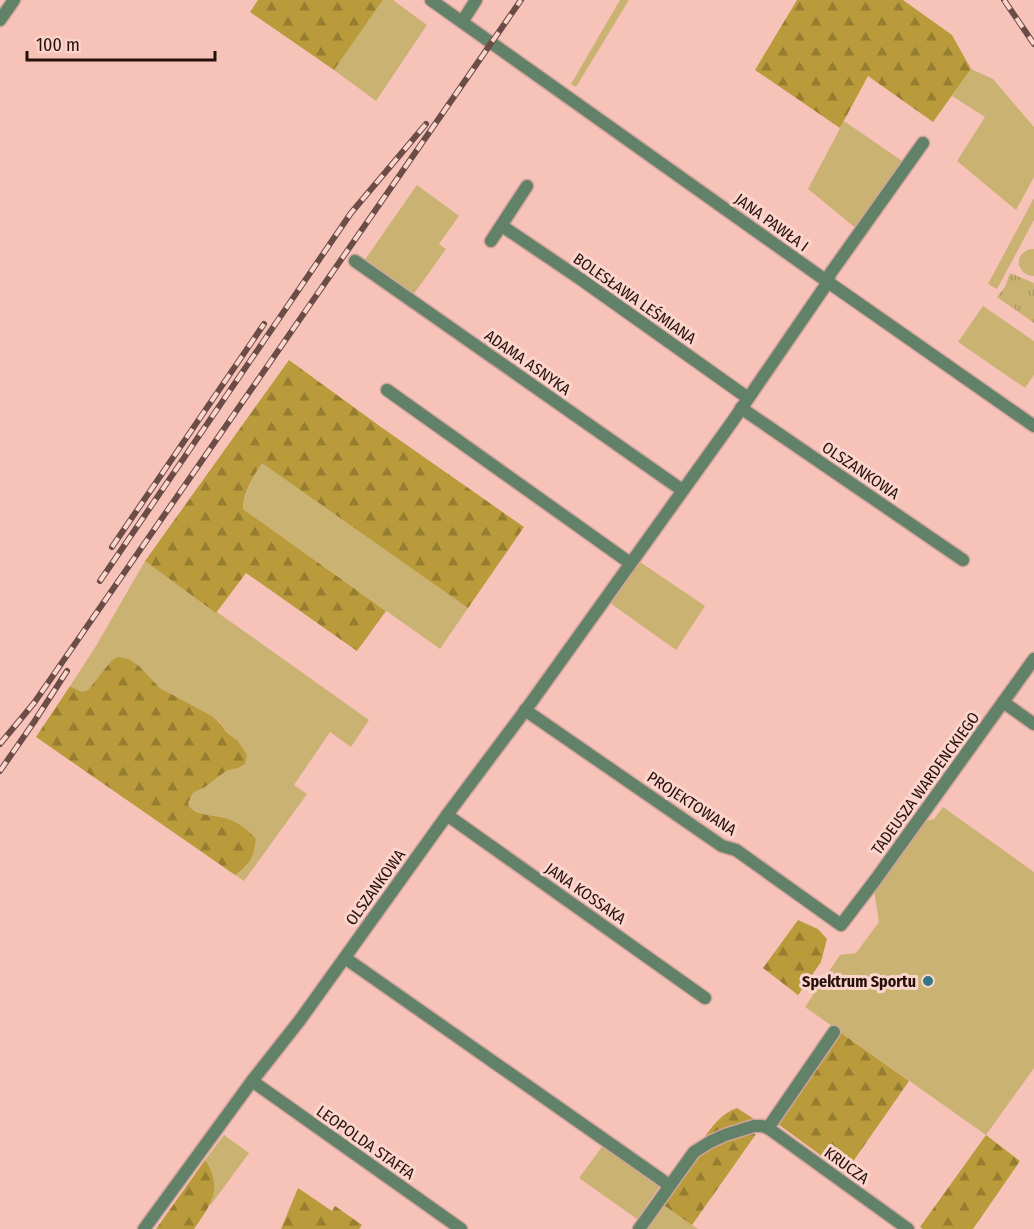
<svg xmlns="http://www.w3.org/2000/svg" width="1034" height="1229" font-family="'Fira Sans Condensed',sans-serif">
  <defs>
    <pattern id="forest-firs" width="22" height="20" patternUnits="userSpaceOnUse" patternTransform="scale(1.5)"><rect width="22" height="20" fill="#b99b3b"/><path d="M5 1l3.5 6h-7zM16 11l3.5 6h-7z" fill="#967d30"/></pattern>
    <pattern id="park-tufts" width="24" height="20" patternUnits="userSpaceOnUse" patternTransform="scale(1.5)"><rect width="24" height="20" fill="#c9b272"/><path d="M3 7l-1-3M5 7V3M7 7l1-3M15 17l-1-3M17 17v-4M19 17l1-3" fill="none" stroke="#ac9862"/></pattern>
  </defs>
  <rect width="100%" height="100%" fill="#f7c3b9"/>
  <g fill="#c9b272">
    <path d="M 383,0 L 393,0 L 427,25 L 376,101 L 334,70 Z"/>
    <path d="M 620,0 L 629,0 L 576,87 L 571,84 Z"/>
    <path d="M 971,69 L 993,79 L 1034,127 L 1034,177 L 1016,210 L 957,161 L 985,117 L 952,96 Z"/>
    <path d="M 844,121 L 905,163 L 858,230 L 808,189 Z"/>
    <path d="M 417,185 L 459,216 L 439,244 L 446,249 L 413,295 L 364,261 Z"/>
    <path d="M 1034,198 L 1034,220 L 997,289 L 988,284 Z"/>
    <path d="M 1030,249 L 1034,249 L 1034,276 C 1026,276 1022,272 1019,265 C 1018,257 1022,252 1030,249 Z"/>
    <path d="M 983,306 L 1034,341 L 1034,375 L 1025,388 L 958,342 Z"/>
    <path d="M 262,462 L 468,608 L 440,649 L 243,509 C 244,494 254,476 262,462 Z"/>
    <path d="M 145,561 L 369,720 L 351,747 L 330,732 L 294,785 L 307,794 L 244,881 L 235,875 L 247,866 L 224,817 C 212,815 193,816 188,803 L 193,793 L 205,787 L 226,771 L 238,768 L 237,740 L 226,732 L 221,723 L 212,716 L 160,688 L 139,666 L 111,661 L 88,690 L 82,692 L 70,686 L 96,646 Z"/>
    <path d="M 640,562 L 705,606 L 676,650 L 610,603 Z"/>
    <path d="M 943,807 L 1034,872 L 1034,1068 L 986,1135 L 805,1007 L 840,955 L 856,953 L 879,922 L 874,890 L 922,822 L 934,819 Z"/>
    <path d="M 224,1135 L 249,1153 L 210,1206 L 214,1187 L 205,1160 Z"/>
    <path d="M 604,1144 L 662,1183 L 637,1219 L 579,1178 Z"/>
    <path d="M 662,1204 L 698,1229 L 645,1229 Z"/>
  </g>
  <g fill="url(#forest-firs)">
    <path d="M 258,0 L 383,0 L 334,70 L 250,12 Z"/>
    <path d="M 797,0 L 903,0 L 952,35 L 971,69 L 933,122 L 868,76 L 840,128 L 755,70 Z"/>
    <path d="M 289,360 L 381,427 L 524,527 L 468,608 L 262,463 C 254,475 243,494 243,509 L 386,611 L 357,651 L 246,573 L 216,613 L 145,561 Z"/>
    <path d="M 118,657 L 128,659 L 139,666 L 160,688 L 212,716 L 221,724 L 226,732 L 237,740 L 247,755 L 245,764 L 238,768 L 226,771 L 205,787 L 193,793 L 188,803 C 193,817 213,814 225,818 C 238,822 247,829 256,839 C 253,858 251,864 235,875 L 36,737 L 70,686 L 82,692 L 88,690 L 111,661 Z"/>
    <path d="M 798,920 L 818,929 L 827,939 L 821,962 L 798,995 L 763,968 Z"/>
    <path d="M 840,1032 L 909,1081 L 845,1173 L 778,1124 Z"/>
    <path d="M 737,1108 L 754,1119 L 704,1138 C 713,1125 722,1113 737,1108 Z"/>
    <path d="M 744,1133 L 756,1134 L 692,1225 L 662,1204 L 699,1152 Z"/>
    <path d="M 986,1135 L 1020,1161 L 973,1229 L 923,1229 L 920,1227 Z"/>
    <path d="M 205,1160 C 208,1165 211,1169 212,1174 C 220,1195 205,1213 194,1229 L 156,1229 Z"/>
    <path d="M 298,1188 L 332,1211 L 335,1206 L 362,1225 L 359,1229 L 281,1229 Z"/>
  </g>
  <path fill="url(#park-tufts)" d="M 1010,273 L 1034,283 L 1034,323 L 997,297 L 1005,287 Z"/>
  <g fill="none" stroke-linecap="round" stroke-linejoin="round">
    <defs>
      <g id="minor">
        <path d="M 462,22 L 476,0"/>
        <path d="M 502,226 L 579,278 L 748,398"/>
        <path d="M 491,241 L 527,186"/>
        <path d="M 355,261 L 682,490"/>
        <path d="M 387,390 L 630,563"/>
        <path d="M 741,408 L 963,560"/>
        <path d="M 1003,702 L 1034,724"/>
        <path d="M 525,710 L 722,846 L 736,850 L 841,925 L 876,879 L 1034,659"/>
        <path d="M 447,815 L 705,998"/>
        <path d="M 345,958 L 669,1185"/>
        <path d="M 252,1081 L 461,1229"/>
        <path d="M 768,1128 L 908,1229"/>
        <path d="M 144,1229 L 252,1081 L 300,1020 L 447,815 L 530,704 L 732,422 L 828,282 L 830,274 L 923,143"/>
        <path d="M 639,1229 L 694,1152 L 710,1142 L 725,1135 L 754,1126 L 762,1126 L 768,1128 L 834,1032"/>
      </g>
      <g id="tertiary">
        <path d="M 431,0 L 828,282 L 1034,426"/>
        <path d="M 0,20 L 14,0"/>
      </g>
    </defs>
    <use href="#minor" stroke="#d1a39a" stroke-width="15"/>
    <use href="#tertiary" stroke="#d1a39a" stroke-width="15"/>
    <use href="#minor" stroke="#618168" stroke-width="12"/>
    <use href="#tertiary" stroke="#618168" stroke-width="12"/>
    <defs>
      <g id="rail">
        <path d="M 1004,0 L 1034,44"/>
        <path d="M 112,547 L 264,324"/>
        <path d="M 100,581 L 351,213 L 426,124"/>
        <path d="M 0,744 L 34,703 L 521,0"/>
        <path d="M 0,771 L 34,722 L 67,671"/>
      </g>
    </defs>
    <use href="#rail" stroke="#6c4c46" stroke-width="6"/>
    <use href="#rail" stroke="#fbd4cc" stroke-width="4" stroke-dasharray="11" stroke-linecap="butt"/>
  </g>
  <circle fill="#317784" stroke="#fbd4cc" stroke-width="2" cx="928" cy="981" r="6"/>
  <g text-anchor="middle" stroke-width="6" stroke-linejoin="round" paint-order="stroke">
    <g font-size="16" fill="#26100c" stroke="#fbd4cc">
      <text transform="translate(772 222) rotate(36)" y="6">JANA PAWŁA I</text>
      <text transform="translate(635 298) rotate(35)" y="6">BOLESŁAWA LEŚMIANA</text>
      <text transform="translate(528 362) rotate(35)" y="6">ADAMA ASNYKA</text>
      <text transform="translate(861 470) rotate(34)" y="6">OLSZANKOWA</text>
      <text transform="translate(925 783) rotate(-54)" y="6">TADEUSZA WARDENCKIEGO</text>
      <text transform="translate(692 803) rotate(33)" y="6">PROJEKTOWANA</text>
      <text transform="translate(375 887) rotate(-54)" y="6">OLSZANKOWA</text>
      <text transform="translate(586 893) rotate(35)" y="6">JANA KOSSAKA</text>
      <text transform="translate(366 1142) rotate(35)" y="6">LEOPOLDA STAFFA</text>
      <text transform="translate(847 1165) rotate(36)" y="6">KRUCZA</text>
    </g>
    <g font-size="16" font-weight="bold" fill="#26100c" stroke="#fbd4cc" text-anchor="end">
      <text x="916" y="987">Spektrum Sportu</text>
    </g>
  </g>
  <path d="M27 51v9h188v-9" fill="none" stroke="#26100c" stroke-width="3"/>
  <text x="36" y="51" font-size="18" fill="#26100c" stroke="#fbd4cc" stroke-width="4.5" paint-order="stroke">100 m</text>
</svg>
